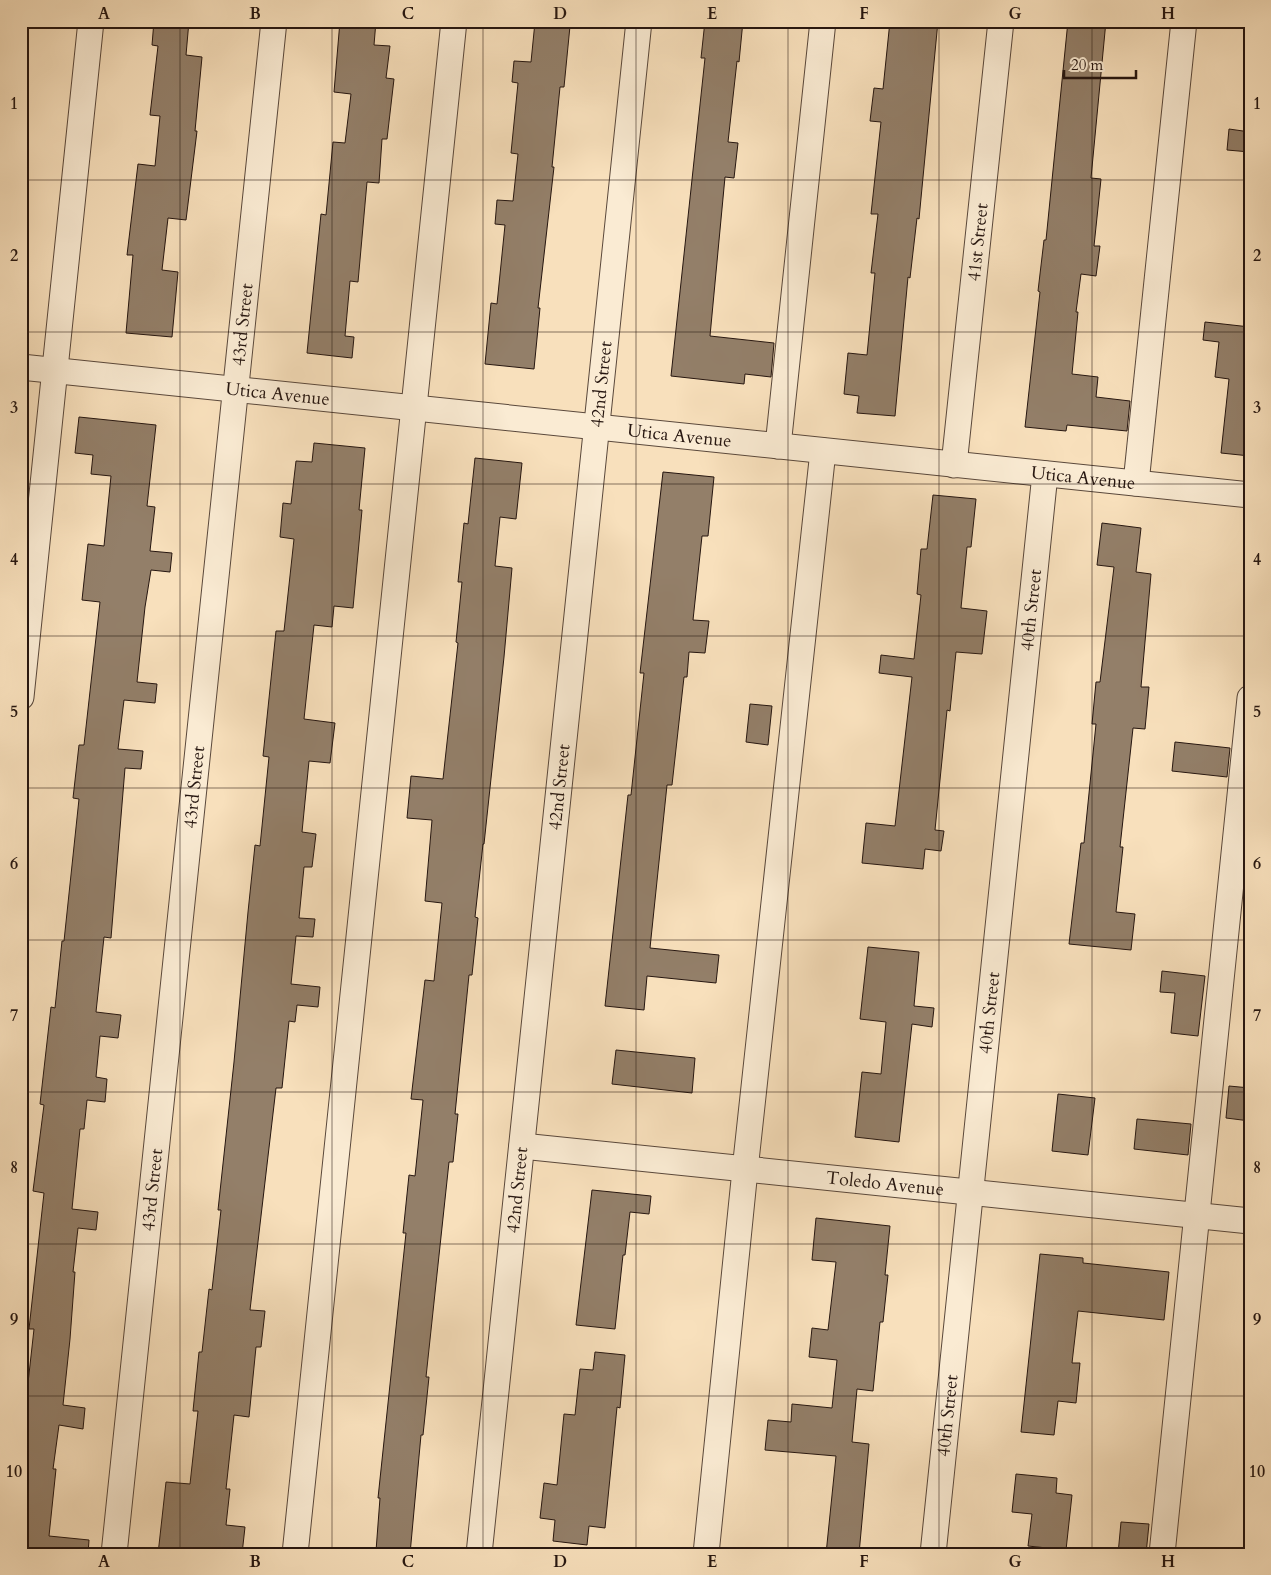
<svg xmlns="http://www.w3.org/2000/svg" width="1271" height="1575" font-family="Cardo,serif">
  <rect width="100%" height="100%" fill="#f8e0bc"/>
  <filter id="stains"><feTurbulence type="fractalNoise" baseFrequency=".004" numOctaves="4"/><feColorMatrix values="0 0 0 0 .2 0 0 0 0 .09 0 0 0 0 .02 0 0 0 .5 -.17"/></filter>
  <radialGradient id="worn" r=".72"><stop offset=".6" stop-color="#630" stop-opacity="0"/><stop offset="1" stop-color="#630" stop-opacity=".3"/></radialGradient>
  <g fill="#937f69" stroke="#261610">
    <path d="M 154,21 L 189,21 L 186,55 L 202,57 L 195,131 L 197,131 L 186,220 L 168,218 L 162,270 L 178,272 L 172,337 L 126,333 L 133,255 L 127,255 L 138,164 L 155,166 L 160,116 L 150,115 L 158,46 L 152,45 Z"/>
    <path d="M 340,21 L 376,21 L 374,45 L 390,46 L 386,78 L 394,79 L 387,139 L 382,139 L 379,183 L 367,182 L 358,282 L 350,281 L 345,336 L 354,337 L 352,358 L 307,353 L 321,214 L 326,215 L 333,142 L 345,143 L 351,94 L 334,92 Z"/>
    <path d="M 705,21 L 743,21 L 739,62 L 737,61 L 728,142 L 738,143 L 734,178 L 725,177 L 710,336 L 774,343 L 771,377 L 745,374 L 744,384 L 671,376 L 705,58 L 701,58 Z"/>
    <path d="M 890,21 L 938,21 L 919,219 L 917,218 L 910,278 L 908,277 L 895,416 L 857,413 L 859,396 L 844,394 L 848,353 L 867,355 L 875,273 L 871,273 L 878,214 L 871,214 L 881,122 L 870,121 L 874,88 L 883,89 Z"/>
    <path d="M 1068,21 L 1106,21 L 1091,178 L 1101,179 L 1094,246 L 1100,246 L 1096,276 L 1081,274 L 1076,312 L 1078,312 L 1072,374 L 1098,377 L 1096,397 L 1130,401 L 1127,431 L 1067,425 L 1066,431 L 1025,427 L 1040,292 L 1038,291 L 1044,240 L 1046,240 Z"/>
    <path d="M 535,22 L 570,26 L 564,87 L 560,87 L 552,167 L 554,167 L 538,308 L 540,308 L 534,369 L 485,364 L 491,303 L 497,304 L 505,225 L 495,224 L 497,200 L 513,201 L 518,154 L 511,153 L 518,83 L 512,82 L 514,61 L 531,62 Z"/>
    <path d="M 1229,129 L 1250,132 L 1250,152 L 1227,150 Z"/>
    <path d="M 1205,322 L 1250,327 L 1250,456 L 1221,453 L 1229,379 L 1215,377 L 1219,342 L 1203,340 Z"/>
    <path d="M 79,417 L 156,425 L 147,506 L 155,507 L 150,551 L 172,553 L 170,572 L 151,570 L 145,607 L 137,682 L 157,684 L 155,703 L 124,700 L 118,749 L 143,751 L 141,769 L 125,768 L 111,938 L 104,937 L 96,1012 L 121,1015 L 118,1038 L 100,1036 L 96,1077 L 107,1079 L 105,1102 L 87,1100 L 84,1129 L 80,1129 L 72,1209 L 98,1212 L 96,1230 L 78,1228 L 73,1272 L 75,1272 L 70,1339 L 63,1405 L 85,1408 L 83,1429 L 59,1425 L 53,1469 L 56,1469 L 49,1536 L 89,1540 L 88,1554 L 21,1554 L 21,1400 L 26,1401 L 34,1329 L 29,1329 L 44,1193 L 33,1191 L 44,1105 L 40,1104 L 51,1007 L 55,1008 L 62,941 L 64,941 L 79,799 L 73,798 L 79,745 L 84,745 L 100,602 L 82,600 L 88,544 L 104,546 L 111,476 L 91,474 L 93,455 L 75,453 Z"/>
    <path d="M 314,443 L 365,448 L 359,510 L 362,510 L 353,608 L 334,606 L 332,627 L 314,625 L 304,719 L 335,723 L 330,763 L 309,761 L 302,832 L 316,834 L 312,867 L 304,867 L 299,918 L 315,919 L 313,937 L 296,936 L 291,984 L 320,987 L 318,1007 L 297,1005 L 295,1022 L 289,1021 L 282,1088 L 276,1088 L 250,1310 L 265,1311 L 261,1347 L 256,1347 L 249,1417 L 234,1415 L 226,1489 L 230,1489 L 226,1525 L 245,1527 L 242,1554 L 158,1554 L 166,1482 L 190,1484 L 198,1411 L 193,1411 L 199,1352 L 202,1352 L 209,1289 L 212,1290 L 221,1210 L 218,1210 L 234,1062 L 248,912 L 255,845 L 260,846 L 269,757 L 263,756 L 276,631 L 284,631 L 294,539 L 280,537 L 283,503 L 291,504 L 296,461 L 312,462 Z"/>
    <path d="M 475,458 L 522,463 L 516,519 L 500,517 L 495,566 L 512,568 L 504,657 L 484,844 L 483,844 L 475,917 L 478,918 L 472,975 L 469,975 L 455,1114 L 458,1114 L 453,1162 L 449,1162 L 426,1377 L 429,1377 L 423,1435 L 421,1435 L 410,1554 L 401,1554 L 376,1551 L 380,1498 L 378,1498 L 406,1233 L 403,1233 L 409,1175 L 415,1176 L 423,1100 L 411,1099 L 425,980 L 434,981 L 442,903 L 425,901 L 432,820 L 407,818 L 411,776 L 443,779 L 458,643 L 456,642 L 462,582 L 458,582 L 464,523 L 468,524 Z"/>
    <path d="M 663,472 L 714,477 L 708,536 L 702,536 L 693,620 L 709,621 L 705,653 L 689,652 L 687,677 L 684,677 L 672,785 L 667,785 L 650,948 L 719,955 L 716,983 L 647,976 L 644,1010 L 605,1006 L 628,795 L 631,795 L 644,673 L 640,673 Z"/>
    <path d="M 933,495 L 976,499 L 971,547 L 967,547 L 961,608 L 987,611 L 982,654 L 956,652 L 950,711 L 947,710 L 935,830 L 944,831 L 941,851 L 925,849 L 923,869 L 862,863 L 866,823 L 895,826 L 912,677 L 879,673 L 881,655 L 914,659 L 921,595 L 917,594 L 921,549 L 927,549 Z"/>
    <path d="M 1102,523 L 1141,528 L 1136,572 L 1151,574 L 1141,687 L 1149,687 L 1145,729 L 1133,728 L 1120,847 L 1123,847 L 1116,912 L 1135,914 L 1131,950 L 1069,944 L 1081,843 L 1084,843 L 1096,724 L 1092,724 L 1096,682 L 1100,682 L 1114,567 L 1097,565 Z"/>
    <path d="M 750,704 L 772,706 L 768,745 L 746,742 Z"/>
    <path d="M 1175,742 L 1230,748 L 1227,777 L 1172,771 Z"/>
    <path d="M 868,947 L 919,952 L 914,1006 L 934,1008 L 932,1027 L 912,1024 L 899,1142 L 855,1137 L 862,1072 L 881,1074 L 886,1022 L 860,1019 Z"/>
    <path d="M 1162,971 L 1205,976 L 1198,1036 L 1171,1033 L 1175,993 L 1160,992 Z"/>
    <path d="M 616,1050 L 695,1058 L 692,1093 L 612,1084 Z"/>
    <path d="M 1229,1086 L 1250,1088 L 1250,1121 L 1226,1118 Z"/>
    <path d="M 1058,1094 L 1095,1098 L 1088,1155 L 1052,1151 Z"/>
    <path d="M 1137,1119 L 1191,1124 L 1188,1155 L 1134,1149 Z"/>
    <path d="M 592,1190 L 651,1196 L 649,1214 L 630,1212 L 625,1255 L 623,1255 L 615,1329 L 576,1325 Z"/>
    <path d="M 816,1218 L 890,1226 L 885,1275 L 888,1275 L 883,1322 L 880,1322 L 873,1391 L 857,1389 L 852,1442 L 869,1444 L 859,1554 L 826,1554 L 836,1456 L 765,1450 L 768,1420 L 791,1422 L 792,1404 L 832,1408 L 837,1360 L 809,1357 L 812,1328 L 828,1330 L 836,1262 L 812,1260 Z"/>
    <path d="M 1040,1254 L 1083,1258 L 1083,1263 L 1169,1272 L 1164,1320 L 1078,1311 L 1072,1363 L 1080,1363 L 1076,1403 L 1058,1401 L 1054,1435 L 1021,1432 Z"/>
    <path d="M 595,1352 L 625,1355 L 620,1408 L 617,1407 L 605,1528 L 589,1526 L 587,1545 L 553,1541 L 555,1520 L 540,1518 L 544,1483 L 557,1485 L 564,1414 L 575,1415 L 580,1369 L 593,1370 Z"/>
    <path d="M 1016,1474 L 1057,1478 L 1056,1493 L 1072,1495 L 1066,1550 L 1028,1546 L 1032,1514 L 1012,1512 Z"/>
    <path d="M 1121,1522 L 1149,1524 L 1146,1554 L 1118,1554 Z"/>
  </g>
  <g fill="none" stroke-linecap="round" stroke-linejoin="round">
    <defs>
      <g id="minor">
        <path id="s1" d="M 21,367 L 1250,495"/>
        <path d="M 778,446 L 823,21"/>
        <path id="s2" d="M 954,465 L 1001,21"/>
        <path d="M 1136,483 L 1184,21"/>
        <path d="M 21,697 L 91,21"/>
        <path id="s3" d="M 522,1146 L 1250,1221"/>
        <path id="s4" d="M 114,1554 L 274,21"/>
        <path d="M 295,1554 L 454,21"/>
        <path id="s5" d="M 479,1554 L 639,21"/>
        <path d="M 706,1554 L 745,1170 L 823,451"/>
        <path id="s6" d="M 933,1554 L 1045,474"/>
        <path d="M 1162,1554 L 1250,698"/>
      </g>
    </defs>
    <use href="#minor" stroke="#5a483b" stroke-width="27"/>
    <use href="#minor" stroke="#faebd3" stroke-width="25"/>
  </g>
  <path fill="none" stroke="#261610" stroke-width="1" stroke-opacity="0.55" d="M 180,21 L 180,1554M 332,21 L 332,1554M 483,21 L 483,1554M 636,21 L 636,1554M 788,21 L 788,1554M 939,21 L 939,1554M 1092,21 L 1092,1554M 21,180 L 1250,180M 21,332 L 1250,332M 21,484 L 1250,484M 21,636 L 1250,636M 21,788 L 1250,788M 21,940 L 1250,940M 21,1092 L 1250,1092M 21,1244 L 1250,1244M 21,1396 L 1250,1396"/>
  <g text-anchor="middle" stroke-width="4" stroke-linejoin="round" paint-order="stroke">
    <g font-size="18" fill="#261610" stroke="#faebd3">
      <text dy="6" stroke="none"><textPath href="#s2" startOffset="224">41st Street</textPath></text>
      <text dy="6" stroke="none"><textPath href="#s4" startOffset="1236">43rd Street</textPath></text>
      <text dy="6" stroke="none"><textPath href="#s5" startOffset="1176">42nd Street</textPath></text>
      <text dy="6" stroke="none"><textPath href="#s1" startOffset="258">Utica Avenue</textPath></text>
      <text dy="6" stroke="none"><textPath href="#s1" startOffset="662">Utica Avenue</textPath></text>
      <text dy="6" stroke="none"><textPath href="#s1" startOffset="1068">Utica Avenue</textPath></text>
      <text dy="6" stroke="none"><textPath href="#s6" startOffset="949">40th Street</textPath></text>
      <text dy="6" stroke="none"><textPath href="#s4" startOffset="771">43rd Street</textPath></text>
      <text dy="6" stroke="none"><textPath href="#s5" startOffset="771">42nd Street</textPath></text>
      <text dy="6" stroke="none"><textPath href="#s6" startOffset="544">40th Street</textPath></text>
      <text dy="6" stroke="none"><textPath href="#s3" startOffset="365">Toledo Avenue</textPath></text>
      <text dy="6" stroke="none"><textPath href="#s4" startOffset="366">43rd Street</textPath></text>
      <text dy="6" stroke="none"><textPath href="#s5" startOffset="366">42nd Street</textPath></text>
      <text dy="6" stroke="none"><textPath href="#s6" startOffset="139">40th Street</textPath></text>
    </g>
  </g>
  <rect width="1271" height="1575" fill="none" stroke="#f8e0bc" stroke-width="55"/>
  <path d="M1064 70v8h72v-8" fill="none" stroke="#261610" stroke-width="2.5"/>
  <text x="1071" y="70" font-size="15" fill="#261610" stroke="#faebd3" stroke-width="4" paint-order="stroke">20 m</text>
  <rect x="28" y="28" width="1216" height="1520" fill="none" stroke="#261610" stroke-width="2"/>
  <g font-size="16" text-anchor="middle" font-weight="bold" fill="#261610">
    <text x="104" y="19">A</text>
    <text x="255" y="19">B</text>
    <text x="408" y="19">C</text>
    <text x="560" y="19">D</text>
    <text x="712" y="19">E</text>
    <text x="864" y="19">F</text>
    <text x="1015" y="19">G</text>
    <text x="1168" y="19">H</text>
    <text x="14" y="109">1</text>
    <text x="1257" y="109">1</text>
    <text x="14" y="261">2</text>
    <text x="1257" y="261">2</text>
    <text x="14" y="413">3</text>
    <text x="1257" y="413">3</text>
    <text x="14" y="565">4</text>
    <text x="1257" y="565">4</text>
    <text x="14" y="717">5</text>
    <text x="1257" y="717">5</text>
    <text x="14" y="869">6</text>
    <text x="1257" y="869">6</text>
    <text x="14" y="1021">7</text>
    <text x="1257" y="1021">7</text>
    <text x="14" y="1173">8</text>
    <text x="1257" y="1173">8</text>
    <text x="14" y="1325">9</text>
    <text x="1257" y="1325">9</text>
    <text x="14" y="1477">10</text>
    <text x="1257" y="1477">10</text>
    <text x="104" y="1567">A</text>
    <text x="255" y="1567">B</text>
    <text x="408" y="1567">C</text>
    <text x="560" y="1567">D</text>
    <text x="712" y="1567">E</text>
    <text x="864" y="1567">F</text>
    <text x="1015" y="1567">G</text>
    <text x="1168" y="1567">H</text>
  </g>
  <rect width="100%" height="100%" filter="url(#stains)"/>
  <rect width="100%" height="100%" fill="url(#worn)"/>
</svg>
